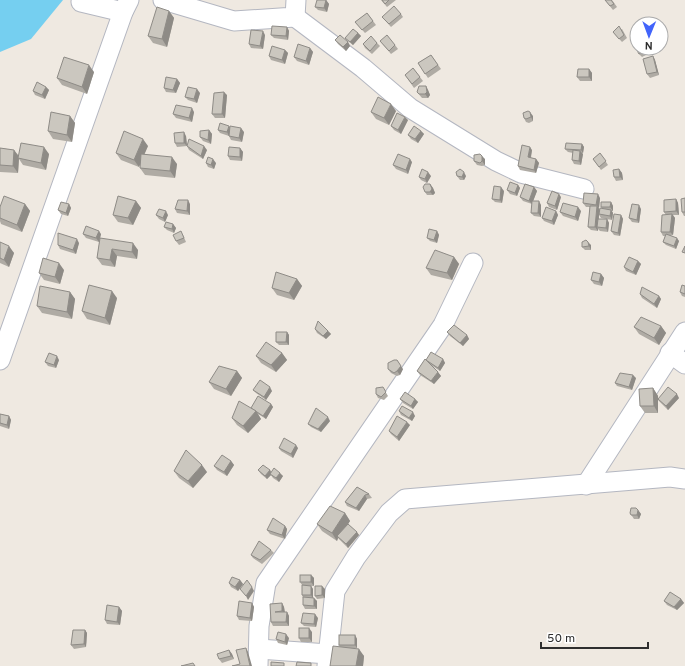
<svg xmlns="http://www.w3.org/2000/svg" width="685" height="666" font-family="Overpass,sans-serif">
  <rect width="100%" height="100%" fill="#efe9e1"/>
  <path fill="#75cff0" d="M 0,0 L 63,0 L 31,39 L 0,52 Z"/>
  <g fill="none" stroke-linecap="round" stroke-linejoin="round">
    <defs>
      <g id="minor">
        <path d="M 163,0 L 234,21 L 295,17 L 296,0"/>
        <path d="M 81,2 L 123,12"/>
        <path d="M 295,17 L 363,68 L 410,108 L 496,161 L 521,173 L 584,189"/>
        <path d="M 670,353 L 685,364"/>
        <path d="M 0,360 L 123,12 L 129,0"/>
        <path d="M 586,485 L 685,332"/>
        <path d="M 259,649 L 328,654"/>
        <path d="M 258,666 L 259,626 L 266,583 L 443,325 L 473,263"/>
        <path d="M 327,666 L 335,591 L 356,557 L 389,513 L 405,499 L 670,477 L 685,479"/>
      </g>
    </defs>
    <use href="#minor" stroke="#b4b7c1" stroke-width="21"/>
    <use href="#minor" stroke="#fff" stroke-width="19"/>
  </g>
  <g fill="#afaba4">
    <path d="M 326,0 L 329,4 L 327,12 L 318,10 L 315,7 Z"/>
    <path d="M 381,0 L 396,0 L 387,7 Z"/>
    <path d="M 605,0 L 612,0 L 617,7 L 613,10 Z"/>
    <path d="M 169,11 L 174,18 L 167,47 L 153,43 L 148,36 Z"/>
    <path d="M 367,13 L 376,25 L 365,33 L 355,22 Z"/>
    <path d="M 401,14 L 403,17 L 391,27 L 382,17 Z"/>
    <path d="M 287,27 L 289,31 L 288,40 L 274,38 L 271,35 Z"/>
    <path d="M 622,29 L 627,38 L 622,42 L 613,32 Z"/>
    <path d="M 358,33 L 361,36 L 353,45 L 348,41 L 345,38 Z"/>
    <path d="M 265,35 L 263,49 L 251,48 L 249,44 Z"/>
    <path d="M 335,40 L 348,42 L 350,46 L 346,51 L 338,44 Z"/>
    <path d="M 380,41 L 395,45 L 398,49 L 391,54 Z"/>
    <path d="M 377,43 L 380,46 L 372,54 L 365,48 L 363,44 Z"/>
    <path d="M 310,48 L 313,52 L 309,65 L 297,61 L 294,57 Z"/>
    <path d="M 637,48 L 650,48 L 652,52 L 642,57 L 639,54 Z"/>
    <path d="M 285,50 L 288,53 L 285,64 L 271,60 L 269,56 Z"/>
    <path d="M 431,55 L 441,69 L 428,78 L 418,63 Z"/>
    <path d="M 653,56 L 655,60 L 659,75 L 650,78 L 647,74 Z"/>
    <path d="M 413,68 L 423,81 L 414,88 L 405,75 Z"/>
    <path d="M 589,69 L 592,73 L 592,81 L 580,81 L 577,77 Z"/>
    <path d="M 94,72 L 87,94 L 62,85 L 57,78 Z"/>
    <path d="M 177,79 L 180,83 L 176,93 L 166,92 L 164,88 Z"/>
    <path d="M 426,86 L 428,90 L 430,95 L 428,98 L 422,98 L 417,92 Z"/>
    <path d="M 46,87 L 49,90 L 45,99 L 35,95 L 33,91 Z"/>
    <path d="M 200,93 L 197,103 L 188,100 L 185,97 Z"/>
    <path d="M 227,95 L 225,118 L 215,118 L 212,114 Z"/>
    <path d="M 396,111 L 389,125 L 376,119 L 371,112 Z"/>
    <path d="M 194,112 L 192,122 L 176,118 L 173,114 Z"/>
    <path d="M 70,116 L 75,123 L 72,142 L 53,139 L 48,131 Z"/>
    <path d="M 533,116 L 533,121 L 529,123 L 526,122 L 524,118 Z"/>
    <path d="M 408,120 L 401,134 L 394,130 L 391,126 Z"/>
    <path d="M 209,130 L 212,134 L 211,144 L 203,141 L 200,137 Z"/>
    <path d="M 218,130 L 244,132 L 242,142 L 231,140 L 229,136 L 220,133 Z"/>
    <path d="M 421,131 L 424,134 L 418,143 L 411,139 L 408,135 Z"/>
    <path d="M 186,136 L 187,146 L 177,147 L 175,143 Z"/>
    <path d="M 582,144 L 584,147 L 583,153 L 582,153 L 583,154 L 581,165 L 574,164 L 572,160 L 573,153 L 568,152 L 565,149 Z"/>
    <path d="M 148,146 L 144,154 L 177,164 L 175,178 L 145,175 L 140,168 L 140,164 L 139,167 L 121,160 L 116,153 Z"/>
    <path d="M 187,146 L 207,150 L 203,159 L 189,150 Z"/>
    <path d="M 0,148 L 14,150 L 19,156 L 49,154 L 46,170 L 23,165 L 19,159 L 18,173 L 0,172 Z"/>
    <path d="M 240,148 L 243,152 L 242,161 L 230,160 L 228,156 Z"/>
    <path d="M 532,150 L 531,158 L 536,159 L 539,163 L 536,173 L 520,170 L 518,166 Z"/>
    <path d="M 600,153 L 608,165 L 601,170 L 593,159 Z"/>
    <path d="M 485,159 L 485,165 L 482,166 L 477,165 L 474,161 Z"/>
    <path d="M 412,162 L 408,174 L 396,169 L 393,165 Z"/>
    <path d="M 206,163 L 216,163 L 214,169 L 208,167 Z"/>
    <path d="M 619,169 L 622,173 L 623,180 L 616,181 L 614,177 Z"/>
    <path d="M 431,176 L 427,183 L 421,180 L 419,177 Z"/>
    <path d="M 457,176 L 466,176 L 464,180 L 460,180 Z"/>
    <path d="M 430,184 L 433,188 L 435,193 L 433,195 L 427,195 L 425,192 Z"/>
    <path d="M 518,185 L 520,188 L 517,196 L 510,194 L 507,190 Z"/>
    <path d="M 534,187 L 537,191 L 533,201 L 541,205 L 541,217 L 534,216 L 531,213 L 532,204 L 523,201 L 520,197 Z"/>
    <path d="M 504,191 L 502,203 L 495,202 L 492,199 Z"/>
    <path d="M 561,197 L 557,210 L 549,207 L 547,203 Z"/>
    <path d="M 600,198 L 599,208 L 599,209 L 602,209 L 601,207 L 611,202 L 613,206 L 613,211 L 612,211 L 613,213 L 612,220 L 601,218 L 599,215 L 599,219 L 607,219 L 609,223 L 608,232 L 600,231 L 598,229 L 598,231 L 591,230 L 588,227 L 590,207 L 586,207 L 583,203 Z"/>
    <path d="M 685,198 L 685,216 L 684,216 L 682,212 Z"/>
    <path d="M 676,199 L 678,203 L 679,215 L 673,215 L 675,218 L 673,235 L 670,236 L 679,241 L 676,249 L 666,245 L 663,242 L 665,236 L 663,236 L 661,232 L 666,215 L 664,212 Z"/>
    <path d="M 136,201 L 141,208 L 133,225 L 118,222 L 113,215 Z"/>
    <path d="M 25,204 L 30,211 L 22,232 L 1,224 L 0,221 L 0,207 Z"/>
    <path d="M 69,204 L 71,208 L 68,216 L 61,214 L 58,210 Z"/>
    <path d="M 190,204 L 190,215 L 177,213 L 175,209 Z"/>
    <path d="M 641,209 L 639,223 L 632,222 L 629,218 Z"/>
    <path d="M 556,211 L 558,215 L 554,225 L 544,221 L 542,218 Z"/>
    <path d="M 581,211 L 578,221 L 563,216 L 560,212 Z"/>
    <path d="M 156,215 L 168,215 L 165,222 L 159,219 Z"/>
    <path d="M 621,215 L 623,219 L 620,236 L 614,235 L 611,231 Z"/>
    <path d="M 173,224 L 176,228 L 174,233 L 167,230 L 164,227 Z"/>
    <path d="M 437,231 L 439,235 L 437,243 L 430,241 L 427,238 Z"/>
    <path d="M 83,234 L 101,234 L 99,242 L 86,238 Z"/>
    <path d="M 183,235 L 186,242 L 179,245 L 176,241 Z"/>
    <path d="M 100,238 L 138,250 L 137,259 L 117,256 L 115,267 L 102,265 L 97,258 Z"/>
    <path d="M 0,242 L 14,253 L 9,267 L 0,263 Z"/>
    <path d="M 79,243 L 76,254 L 60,249 L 58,245 Z"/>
    <path d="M 591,245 L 591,250 L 585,250 L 582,247 Z"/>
    <path d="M 454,257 L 459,264 L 452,280 L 431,275 L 426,268 Z"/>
    <path d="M 638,261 L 641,264 L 636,275 L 626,271 L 624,267 Z"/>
    <path d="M 64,270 L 60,284 L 44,280 L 39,273 Z"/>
    <path d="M 601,274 L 604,278 L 602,286 L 594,284 L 591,280 Z"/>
    <path d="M 297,279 L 302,286 L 294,300 L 277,295 L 272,288 Z"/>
    <path d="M 685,286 L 685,297 L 682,296 L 680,292 Z"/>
    <path d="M 70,292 L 75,299 L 72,319 L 42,313 L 37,306 Z"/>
    <path d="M 640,294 L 659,296 L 661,299 L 657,308 L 642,298 Z"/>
    <path d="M 117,298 L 110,325 L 87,319 L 82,311 Z"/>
    <path d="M 661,326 L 666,333 L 659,345 L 639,334 L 634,327 Z"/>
    <path d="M 315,329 L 328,331 L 331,334 L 326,339 L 317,333 Z"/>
    <path d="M 287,332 L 289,335 L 289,345 L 279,345 L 276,342 Z"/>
    <path d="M 447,332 L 467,335 L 469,339 L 463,346 L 450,336 Z"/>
    <path d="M 282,353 L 287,360 L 276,372 L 261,363 L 256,356 Z"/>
    <path d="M 443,359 L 445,363 L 440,371 L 431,365 L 441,376 L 434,384 L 420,375 L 417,371 L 426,361 Z"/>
    <path d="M 59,360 L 56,368 L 48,366 L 45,362 Z"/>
    <path d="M 388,369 L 403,369 L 400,375 L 397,376 L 391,373 Z"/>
    <path d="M 237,371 L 242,378 L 231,396 L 214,389 L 209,382 Z"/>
    <path d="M 636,378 L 632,390 L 617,386 L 615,383 Z"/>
    <path d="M 653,388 L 658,396 L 658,398 L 679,398 L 668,410 L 658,400 L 658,413 L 645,413 L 640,406 Z"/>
    <path d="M 253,390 L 272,391 L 266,400 L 256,393 Z"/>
    <path d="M 385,391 L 388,396 L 384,400 L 378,398 L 376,394 Z"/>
    <path d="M 400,399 L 415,399 L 418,402 L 413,409 L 403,403 Z"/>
    <path d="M 271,404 L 273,407 L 266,419 L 258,414 L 261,419 L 248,433 L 237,425 L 232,418 L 252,409 Z"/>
    <path d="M 399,411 L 415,416 L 412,421 L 401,415 Z"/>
    <path d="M 0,414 L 9,416 L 11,420 L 9,429 L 0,426 Z"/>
    <path d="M 330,421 L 321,432 L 311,427 L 308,424 Z"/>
    <path d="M 410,425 L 399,441 L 391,434 L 389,431 Z"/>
    <path d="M 279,448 L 298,448 L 293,458 L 281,451 Z"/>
    <path d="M 231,461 L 234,465 L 227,476 L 217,470 L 214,466 Z"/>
    <path d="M 258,470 L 270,470 L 271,472 L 283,476 L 279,482 L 273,478 L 271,475 L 267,479 L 261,474 Z"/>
    <path d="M 174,471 L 207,472 L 193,488 L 179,478 Z"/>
    <path d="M 357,487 L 369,494 L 372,498 L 367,499 L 359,511 L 347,506 L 345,502 Z"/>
    <path d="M 638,510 L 641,514 L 639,519 L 634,519 L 630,513 Z"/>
    <path d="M 345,513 L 350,521 L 348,524 L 359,535 L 348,548 L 338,538 L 337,541 L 322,531 L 317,524 Z"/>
    <path d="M 285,526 L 287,529 L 285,539 L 270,534 L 267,530 Z"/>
    <path d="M 271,550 L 274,553 L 262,564 L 253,558 L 251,555 Z"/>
    <path d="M 311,575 L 314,578 L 314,586 L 311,586 L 313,589 L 313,598 L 317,601 L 317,609 L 305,609 L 303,605 L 303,598 L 302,595 L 302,585 L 300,582 Z"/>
    <path d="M 240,580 L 243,584 L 238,591 L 231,587 L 229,583 Z"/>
    <path d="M 325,589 L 325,598 L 317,599 L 315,596 Z"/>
    <path d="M 681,599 L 684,603 L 677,610 L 667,605 L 664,601 Z"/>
    <path d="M 252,603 L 254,607 L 252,621 L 239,620 L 237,616 Z"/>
    <path d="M 282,603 L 284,607 L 285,612 L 287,612 L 289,616 L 289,626 L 273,626 L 271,622 Z"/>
    <path d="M 119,607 L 122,611 L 120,625 L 107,624 L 105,620 Z"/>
    <path d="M 318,618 L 316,627 L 304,626 L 301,623 Z"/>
    <path d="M 85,630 L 87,633 L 86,647 L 74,649 L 71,645 Z"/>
    <path d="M 312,632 L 312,642 L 301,642 L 299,638 Z"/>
    <path d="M 355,635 L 357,639 L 357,648 L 354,648 L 364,656 L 363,666 L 330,666 L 340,647 L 339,645 Z"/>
    <path d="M 289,638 L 287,645 L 278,643 L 276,639 Z"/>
    <path d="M 229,650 L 232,654 L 234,659 L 222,663 L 219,659 Z"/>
  </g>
  <g fill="#8e8b86">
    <path d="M 326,0 L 329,4 L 327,12 L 324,8 Z"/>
    <path d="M 169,11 L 174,18 L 167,47 L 162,39 Z"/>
    <path d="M 287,27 L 289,31 L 288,40 L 286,36 Z"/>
    <path d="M 263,31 L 265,35 L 263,49 L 260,46 Z"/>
    <path d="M 358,33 L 361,36 L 353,45 L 350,42 Z"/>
    <path d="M 348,42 L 350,46 L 346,51 L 343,47 Z"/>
    <path d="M 310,48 L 313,52 L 309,65 L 306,61 Z"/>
    <path d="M 285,50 L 288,53 L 285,64 L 282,60 Z"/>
    <path d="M 653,56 L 655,60 L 659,75 L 657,72 Z"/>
    <path d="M 89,65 L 94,72 L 87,94 L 82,87 Z"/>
    <path d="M 589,69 L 592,73 L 592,81 L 589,77 Z"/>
    <path d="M 177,79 L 180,83 L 176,93 L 173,90 Z"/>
    <path d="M 426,86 L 428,90 L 430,95 L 428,98 L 425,94 Z"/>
    <path d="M 46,87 L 49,90 L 45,99 L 42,95 Z"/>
    <path d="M 197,89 L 200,93 L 197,103 L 194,99 Z"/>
    <path d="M 224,92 L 227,95 L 225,118 L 222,114 Z"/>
    <path d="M 391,104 L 396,111 L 389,125 L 384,118 Z"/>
    <path d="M 192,108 L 194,112 L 192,122 L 189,118 Z"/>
    <path d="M 530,112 L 533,116 L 533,121 L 531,117 Z"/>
    <path d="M 70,116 L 75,123 L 72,142 L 67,135 Z"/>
    <path d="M 405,117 L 408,120 L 401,134 L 398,130 Z"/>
    <path d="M 229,126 L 231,129 L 229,136 L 227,132 Z"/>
    <path d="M 241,128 L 244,132 L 242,142 L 239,138 Z"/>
    <path d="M 209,130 L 212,134 L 211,144 L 208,140 Z"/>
    <path d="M 421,131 L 424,134 L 418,143 L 415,139 Z"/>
    <path d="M 184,132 L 186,136 L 187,146 L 184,143 Z"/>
    <path d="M 143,139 L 148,146 L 139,167 L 134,160 Z"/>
    <path d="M 582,144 L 584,147 L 583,153 L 581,150 Z"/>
    <path d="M 204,146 L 207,150 L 203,159 L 201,156 Z"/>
    <path d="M 44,147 L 49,154 L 46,170 L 41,163 Z"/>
    <path d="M 530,147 L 532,150 L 530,161 L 528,157 Z"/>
    <path d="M 240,148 L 243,152 L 242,161 L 240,157 Z"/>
    <path d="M 14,150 L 19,157 L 18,173 L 13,166 Z"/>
    <path d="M 580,151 L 583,154 L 581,165 L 579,161 Z"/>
    <path d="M 482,156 L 485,159 L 485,165 L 482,161 Z"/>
    <path d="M 172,157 L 177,164 L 175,178 L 170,171 Z"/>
    <path d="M 213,159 L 216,163 L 214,169 L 211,165 Z"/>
    <path d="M 410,159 L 412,162 L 408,174 L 406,170 Z"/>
    <path d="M 536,159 L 539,163 L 536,173 L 534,170 Z"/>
    <path d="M 619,169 L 622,173 L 623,180 L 620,177 Z"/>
    <path d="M 428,172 L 431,176 L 427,183 L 425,179 Z"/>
    <path d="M 464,172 L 466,176 L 464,180 L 462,177 Z"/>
    <path d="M 430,184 L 433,188 L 435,193 L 433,195 L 430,192 Z"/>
    <path d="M 518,185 L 520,188 L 517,196 L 515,193 Z"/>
    <path d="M 501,187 L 504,191 L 502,203 L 500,200 Z"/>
    <path d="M 534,187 L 537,191 L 532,204 L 529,201 Z"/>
    <path d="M 559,194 L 561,197 L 557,210 L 555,206 Z"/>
    <path d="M 598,194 L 600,198 L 599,208 L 596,205 Z"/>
    <path d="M 676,199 L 678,203 L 679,215 L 676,211 Z"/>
    <path d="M 188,200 L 190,204 L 190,215 L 187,211 Z"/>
    <path d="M 136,201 L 141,208 L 133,225 L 128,218 Z"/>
    <path d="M 539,201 L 541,205 L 541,217 L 538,213 Z"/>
    <path d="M 611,202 L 613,206 L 613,211 L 610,207 Z"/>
    <path d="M 25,204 L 30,211 L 22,232 L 17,225 Z"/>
    <path d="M 69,204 L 71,208 L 68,216 L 66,213 Z"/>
    <path d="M 639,205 L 641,209 L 639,223 L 637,220 Z"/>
    <path d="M 597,206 L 600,210 L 599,214 L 599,215 L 598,227 L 597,227 L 598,229 L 598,231 L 595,227 Z"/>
    <path d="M 578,207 L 581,211 L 578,221 L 575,217 Z"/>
    <path d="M 611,210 L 613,213 L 612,220 L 610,216 Z"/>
    <path d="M 166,211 L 168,215 L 165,222 L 163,218 Z"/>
    <path d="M 556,211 L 558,215 L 554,225 L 552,221 Z"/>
    <path d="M 672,214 L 675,218 L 673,235 L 670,232 Z"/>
    <path d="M 621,215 L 623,219 L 620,236 L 618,233 Z"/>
    <path d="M 607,219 L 609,223 L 608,232 L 606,228 Z"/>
    <path d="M 173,224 L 176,228 L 174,233 L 172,229 Z"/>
    <path d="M 99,231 L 101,234 L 99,242 L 96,238 Z"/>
    <path d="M 437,231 L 439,235 L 437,243 L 434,240 Z"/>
    <path d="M 677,238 L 679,241 L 676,249 L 674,246 Z"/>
    <path d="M 77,239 L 79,243 L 76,254 L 73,250 Z"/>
    <path d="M 588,242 L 591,245 L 591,250 L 589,246 Z"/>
    <path d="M 133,243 L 138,250 L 137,259 L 132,252 Z"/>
    <path d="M 9,246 L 14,253 L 9,267 L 4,260 Z"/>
    <path d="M 112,249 L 117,256 L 115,267 L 110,260 Z"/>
    <path d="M 454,257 L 459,264 L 452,280 L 447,273 Z"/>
    <path d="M 638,261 L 641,264 L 636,275 L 633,272 Z"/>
    <path d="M 59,263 L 64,270 L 60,284 L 55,277 Z"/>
    <path d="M 601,274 L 604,278 L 602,286 L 599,282 Z"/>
    <path d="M 297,279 L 302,286 L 294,300 L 289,293 Z"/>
    <path d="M 112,291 L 117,298 L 110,325 L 105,318 Z"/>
    <path d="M 70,292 L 75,299 L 72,319 L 67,312 Z"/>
    <path d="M 659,296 L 661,299 L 657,308 L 654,304 Z"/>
    <path d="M 661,326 L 666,333 L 659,345 L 654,338 Z"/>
    <path d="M 328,331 L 331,334 L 326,339 L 323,336 Z"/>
    <path d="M 287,332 L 289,335 L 289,345 L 286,342 Z"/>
    <path d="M 467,335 L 469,339 L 463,346 L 460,343 Z"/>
    <path d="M 282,353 L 287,360 L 276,372 L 271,365 Z"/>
    <path d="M 57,356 L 59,360 L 56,368 L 54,365 Z"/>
    <path d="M 443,359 L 445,363 L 440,371 L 438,368 Z"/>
    <path d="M 397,360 L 403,369 L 400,375 L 397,371 Z"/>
    <path d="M 237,371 L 242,378 L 231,396 L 226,389 Z"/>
    <path d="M 438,372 L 441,376 L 434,384 L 431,381 Z"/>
    <path d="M 633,375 L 636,378 L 632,390 L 629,387 Z"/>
    <path d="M 270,387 L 272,391 L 266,400 L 264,397 Z"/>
    <path d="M 653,388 L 658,396 L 658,413 L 654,406 Z"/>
    <path d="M 677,394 L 679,398 L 668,410 L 666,406 Z"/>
    <path d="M 415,399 L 418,402 L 413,409 L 411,406 Z"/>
    <path d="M 271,404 L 273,407 L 266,419 L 263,416 Z"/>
    <path d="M 256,411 L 261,419 L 248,433 L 243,426 Z"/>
    <path d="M 413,412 L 415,416 L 412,421 L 409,418 Z"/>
    <path d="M 9,416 L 11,420 L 9,429 L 7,425 Z"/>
    <path d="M 328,417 L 330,421 L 321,432 L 318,429 Z"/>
    <path d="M 407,422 L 410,425 L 399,441 L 397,437 Z"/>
    <path d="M 296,445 L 298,448 L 293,458 L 291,454 Z"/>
    <path d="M 231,461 L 234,465 L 227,476 L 224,472 Z"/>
    <path d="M 202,465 L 207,472 L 193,488 L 188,481 Z"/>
    <path d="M 270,470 L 272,474 L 267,479 L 265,476 Z"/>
    <path d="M 280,473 L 283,476 L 279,482 L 276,478 Z"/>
    <path d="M 365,495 L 367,499 L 359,511 L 356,508 Z"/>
    <path d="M 638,510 L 641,514 L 639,519 L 637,515 Z"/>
    <path d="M 345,513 L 350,521 L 339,538 L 337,536 L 338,538 L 337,541 L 332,533 Z"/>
    <path d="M 285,526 L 287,529 L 285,539 L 282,535 Z"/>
    <path d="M 357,532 L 359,535 L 348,548 L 346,544 Z"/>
    <path d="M 311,575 L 314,578 L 314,586 L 311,582 Z"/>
    <path d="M 240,580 L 243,584 L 238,591 L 235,587 Z"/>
    <path d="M 311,586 L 313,589 L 313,599 L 311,595 Z"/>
    <path d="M 322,586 L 325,589 L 325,598 L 322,595 Z"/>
    <path d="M 252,587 L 254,591 L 248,600 L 246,596 Z"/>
    <path d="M 314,598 L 317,601 L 317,609 L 314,606 Z"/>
    <path d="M 681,599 L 684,603 L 677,610 L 674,607 Z"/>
    <path d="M 252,603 L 254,607 L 252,621 L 250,618 Z"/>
    <path d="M 282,603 L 284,607 L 285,615 L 282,611 Z"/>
    <path d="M 119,607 L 122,611 L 120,625 L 117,622 Z"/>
    <path d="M 287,612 L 289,616 L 289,626 L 286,622 Z"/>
    <path d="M 315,614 L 318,618 L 316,627 L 314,624 Z"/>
    <path d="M 309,628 L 312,632 L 312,642 L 309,638 Z"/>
    <path d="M 85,630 L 87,633 L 86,647 L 84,644 Z"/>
    <path d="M 286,634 L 289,638 L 287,645 L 285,642 Z"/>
    <path d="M 355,635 L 357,639 L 357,648 L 355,645 Z"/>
    <path d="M 246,648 L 248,652 L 252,666 L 250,666 Z"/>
    <path d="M 359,649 L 364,656 L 363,666 L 356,666 Z"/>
    <path d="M 229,650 L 232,654 L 234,659 L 231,656 Z"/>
  </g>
  <g fill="#cbc7bf" stroke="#8e8b86">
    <path d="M 317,0 L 326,0 L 324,8 L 315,7 Z"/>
    <path d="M 382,0 L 389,0 L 385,4 Z"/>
    <path d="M 605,0 L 611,0 L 614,4 L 610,6 Z"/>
    <path d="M 394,6 L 401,14 L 389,24 L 382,17 Z"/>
    <path d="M 157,7 L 169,11 L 162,39 L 148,36 Z"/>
    <path d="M 367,13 L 373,21 L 362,30 L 355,22 Z"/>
    <path d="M 272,26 L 287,27 L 286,36 L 271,35 Z"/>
    <path d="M 619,26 L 624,35 L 619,39 L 613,32 Z"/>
    <path d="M 353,29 L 358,33 L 350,42 L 345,38 Z"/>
    <path d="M 251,30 L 263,31 L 260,46 L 249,44 Z"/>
    <path d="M 340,35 L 348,42 L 343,47 L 335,40 Z"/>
    <path d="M 387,35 L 395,45 L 389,51 L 380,41 Z"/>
    <path d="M 371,36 L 377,43 L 370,51 L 363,44 Z"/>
    <path d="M 298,44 L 310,48 L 306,61 L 294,57 Z"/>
    <path d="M 272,46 L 285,50 L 282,60 L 269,56 Z"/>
    <path d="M 637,46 L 637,48 L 650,48 L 639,54 L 635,47 Z"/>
    <path d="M 431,55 L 438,65 L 425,74 L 418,63 Z"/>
    <path d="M 653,56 L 657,72 L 647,74 L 643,59 Z"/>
    <path d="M 64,57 L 89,65 L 82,87 L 57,78 Z"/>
    <path d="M 413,68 L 420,77 L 412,84 L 405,75 Z"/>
    <path d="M 578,69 L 589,69 L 589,77 L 577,77 Z"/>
    <path d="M 166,77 L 177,79 L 173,90 L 164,88 Z"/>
    <path d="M 37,82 L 46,87 L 42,95 L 33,91 Z"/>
    <path d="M 419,86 L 426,86 L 427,92 L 425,94 L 419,94 L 417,92 Z"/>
    <path d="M 188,87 L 197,89 L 194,99 L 185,97 Z"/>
    <path d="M 224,92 L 222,114 L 212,114 L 214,93 Z"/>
    <path d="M 378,97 L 391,104 L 384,118 L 371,112 Z"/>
    <path d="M 176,105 L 192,108 L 189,118 L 173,114 Z"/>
    <path d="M 528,111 L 530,112 L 531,117 L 526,119 L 524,118 L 523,113 Z"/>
    <path d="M 51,112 L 70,116 L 67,135 L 48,131 Z"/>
    <path d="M 397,113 L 405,117 L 398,130 L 391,126 Z"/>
    <path d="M 220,123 L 229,126 L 227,132 L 218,130 Z"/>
    <path d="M 230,126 L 241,128 L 239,138 L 229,136 Z"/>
    <path d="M 414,126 L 421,131 L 415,139 L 408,135 Z"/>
    <path d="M 209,130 L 208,140 L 200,137 L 200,131 Z"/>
    <path d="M 124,131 L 143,139 L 134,160 L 116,153 Z"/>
    <path d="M 184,132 L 184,143 L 175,143 L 174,133 Z"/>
    <path d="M 189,139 L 204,146 L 201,156 L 187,146 Z"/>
    <path d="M 21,143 L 44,147 L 41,163 L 18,158 Z"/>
    <path d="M 566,143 L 582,144 L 581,150 L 565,149 Z"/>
    <path d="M 522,145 L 530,147 L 528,157 L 536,159 L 534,170 L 518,166 Z"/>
    <path d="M 229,147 L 240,148 L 240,157 L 228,156 Z"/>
    <path d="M 0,148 L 14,150 L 13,166 L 0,165 Z"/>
    <path d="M 573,150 L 580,151 L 579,161 L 572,160 Z"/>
    <path d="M 600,153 L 606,161 L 599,167 L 593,159 Z"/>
    <path d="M 141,154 L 172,157 L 170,171 L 140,168 Z"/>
    <path d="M 398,154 L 410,159 L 406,170 L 393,165 Z"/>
    <path d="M 480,154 L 482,156 L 482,161 L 480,163 L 474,161 L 474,155 Z"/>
    <path d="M 208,157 L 213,159 L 211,165 L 206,163 Z"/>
    <path d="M 422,169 L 428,172 L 425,179 L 419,177 Z"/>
    <path d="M 460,169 L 464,172 L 462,177 L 457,176 L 456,172 Z"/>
    <path d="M 619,169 L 620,177 L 614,177 L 613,170 Z"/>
    <path d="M 510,182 L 518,185 L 515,193 L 507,190 Z"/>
    <path d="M 425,184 L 430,184 L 432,189 L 430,192 L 425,192 L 423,187 Z"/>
    <path d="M 525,184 L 534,187 L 529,201 L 520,197 Z"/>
    <path d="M 494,186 L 501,187 L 500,200 L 492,199 Z"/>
    <path d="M 552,191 L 559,194 L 555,206 L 547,203 Z"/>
    <path d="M 584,193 L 598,194 L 596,205 L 583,203 Z"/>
    <path d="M 4,196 L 25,204 L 17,225 L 0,218 L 0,207 Z"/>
    <path d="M 118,196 L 136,201 L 128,218 L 113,215 Z"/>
    <path d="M 685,198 L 685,212 L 682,212 L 681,199 Z"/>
    <path d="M 676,199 L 676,211 L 664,212 L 664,200 Z"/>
    <path d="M 178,200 L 188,200 L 187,211 L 175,209 Z"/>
    <path d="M 532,201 L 539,201 L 538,213 L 531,213 Z"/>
    <path d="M 61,202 L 69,204 L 66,213 L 58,210 Z"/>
    <path d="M 601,202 L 611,202 L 610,207 L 601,207 Z"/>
    <path d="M 563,203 L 578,207 L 575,217 L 560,212 Z"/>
    <path d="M 632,204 L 639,205 L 637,220 L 629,218 Z"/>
    <path d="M 590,206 L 597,206 L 595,227 L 588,227 Z"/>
    <path d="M 546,207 L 556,211 L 552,221 L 542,218 Z"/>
    <path d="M 600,208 L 611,210 L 610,216 L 599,214 Z"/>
    <path d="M 159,209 L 166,211 L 163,218 L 156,215 Z"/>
    <path d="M 614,214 L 621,215 L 618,233 L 611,231 Z"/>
    <path d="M 672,214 L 670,232 L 661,232 L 662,215 Z"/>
    <path d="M 598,219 L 607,219 L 606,228 L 597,227 Z"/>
    <path d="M 166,222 L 173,224 L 172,229 L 164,227 Z"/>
    <path d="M 86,226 L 99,231 L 96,238 L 83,234 Z"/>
    <path d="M 429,229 L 437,231 L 434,240 L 427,238 Z"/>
    <path d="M 181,231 L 184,238 L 176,241 L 173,235 Z"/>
    <path d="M 58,233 L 77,239 L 73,250 L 58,245 Z"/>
    <path d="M 666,234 L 677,238 L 674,246 L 663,242 Z"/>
    <path d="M 100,238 L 133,243 L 132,252 L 112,249 L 110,260 L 97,258 Z"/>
    <path d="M 586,240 L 588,242 L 589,246 L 582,247 L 582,242 Z"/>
    <path d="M 0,242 L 9,246 L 4,260 L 0,258 Z"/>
    <path d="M 685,246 L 685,253 L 682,252 Z"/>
    <path d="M 435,250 L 454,257 L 447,273 L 426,268 Z"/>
    <path d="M 629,257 L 638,261 L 633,272 L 624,267 Z"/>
    <path d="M 43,258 L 59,263 L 55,277 L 39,273 Z"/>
    <path d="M 276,272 L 297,279 L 289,293 L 272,288 Z"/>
    <path d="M 593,272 L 601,274 L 599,282 L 591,280 Z"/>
    <path d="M 89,285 L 112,291 L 105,318 L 82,311 Z"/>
    <path d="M 682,285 L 685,286 L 685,294 L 680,292 Z"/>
    <path d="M 40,286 L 70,292 L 67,312 L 37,306 Z"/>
    <path d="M 642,287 L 659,296 L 654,304 L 640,294 Z"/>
    <path d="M 641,317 L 661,326 L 654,338 L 634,327 Z"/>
    <path d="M 318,321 L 328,331 L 323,336 L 315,329 Z"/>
    <path d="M 454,325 L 467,335 L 460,343 L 447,332 Z"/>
    <path d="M 276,332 L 287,332 L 286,342 L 276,342 Z"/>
    <path d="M 266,342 L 282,353 L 271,365 L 256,356 Z"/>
    <path d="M 431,352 L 443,359 L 438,368 L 426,360 Z"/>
    <path d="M 49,353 L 57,356 L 54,365 L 45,362 Z"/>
    <path d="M 425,359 L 438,372 L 431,381 L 417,371 Z"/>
    <path d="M 394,360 L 397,360 L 401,366 L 397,371 L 394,373 L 388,369 L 388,363 Z"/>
    <path d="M 219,366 L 237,371 L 226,389 L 209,382 Z"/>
    <path d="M 620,373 L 633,375 L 629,387 L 615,383 Z"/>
    <path d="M 260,380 L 270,387 L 264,397 L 253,390 Z"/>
    <path d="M 383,387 L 386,392 L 381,397 L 376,394 L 376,388 Z"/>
    <path d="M 668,387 L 677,394 L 666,406 L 658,399 Z"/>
    <path d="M 653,388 L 654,406 L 640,406 L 639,389 Z"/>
    <path d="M 405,392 L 415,399 L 411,406 L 400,399 Z"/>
    <path d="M 258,396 L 271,404 L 263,416 L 251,408 Z"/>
    <path d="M 239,401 L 256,411 L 243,426 L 232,418 Z"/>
    <path d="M 402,406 L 413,412 L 409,418 L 399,411 Z"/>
    <path d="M 316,408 L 328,417 L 318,429 L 308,424 Z"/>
    <path d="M 0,414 L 9,416 L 7,425 L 0,423 Z"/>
    <path d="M 397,416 L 407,422 L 397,437 L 389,431 Z"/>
    <path d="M 284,438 L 296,445 L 291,454 L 279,448 Z"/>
    <path d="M 186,450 L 202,465 L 188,481 L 174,471 Z"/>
    <path d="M 222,455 L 231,461 L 224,472 L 214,466 Z"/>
    <path d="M 263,465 L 270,470 L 265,476 L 258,470 Z"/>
    <path d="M 274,468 L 280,473 L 276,478 L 270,474 Z"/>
    <path d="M 357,487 L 369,494 L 365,495 L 356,508 L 345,502 Z"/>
    <path d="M 330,506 L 345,513 L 332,533 L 317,524 Z"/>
    <path d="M 631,508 L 636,508 L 638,510 L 637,515 L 631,515 L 630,513 Z"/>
    <path d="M 273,518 L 285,526 L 282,535 L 267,530 Z"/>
    <path d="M 348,524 L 357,532 L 346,544 L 337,536 Z"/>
    <path d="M 259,541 L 271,550 L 260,560 L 251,555 Z"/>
    <rect x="300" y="575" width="11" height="7"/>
    <path d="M 232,577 L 240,580 L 235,587 L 229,583 Z"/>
    <path d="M 247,580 L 252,587 L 246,596 L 240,589 Z"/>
    <path d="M 302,585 L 311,586 L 311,595 L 302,595 Z"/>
    <path d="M 315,586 L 322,586 L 322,595 L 315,596 Z"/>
    <path d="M 670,592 L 681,599 L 674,607 L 664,601 Z"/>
    <path d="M 303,597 L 314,598 L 314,606 L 303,605 Z"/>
    <path d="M 239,601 L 252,603 L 250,618 L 237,616 Z"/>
    <path d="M 282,603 L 282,611 L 275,612 L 287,612 L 286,622 L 271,622 L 270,604 Z"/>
    <path d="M 107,605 L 119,607 L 117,622 L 105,620 Z"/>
    <path d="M 303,613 L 315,614 L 314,624 L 301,623 Z"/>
    <rect x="299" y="628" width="10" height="10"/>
    <path d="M 73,630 L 85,630 L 84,644 L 71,645 Z"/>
    <path d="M 278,632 L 286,634 L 285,642 L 276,639 Z"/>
    <rect x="339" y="635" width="16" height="10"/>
    <path d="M 333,646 L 359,649 L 356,666 L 330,666 Z"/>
    <path d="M 246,648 L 250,666 L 232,666 L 240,664 L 236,650 Z"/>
    <path d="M 229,650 L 231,656 L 219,659 L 217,654 Z"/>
    <path d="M 271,662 L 284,663 L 284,666 L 271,666 Z"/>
    <path d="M 297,662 L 311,663 L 311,666 L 296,666 Z"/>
    <path d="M 193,663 L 195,666 L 181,666 Z"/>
  </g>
  <g transform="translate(649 36) rotate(181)"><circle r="19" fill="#ffffff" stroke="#ababab"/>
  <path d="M0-3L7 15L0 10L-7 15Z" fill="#4264fb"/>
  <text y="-6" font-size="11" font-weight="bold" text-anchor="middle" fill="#2e2e2e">N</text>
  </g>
  <path d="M541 642v6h107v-6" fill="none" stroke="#2e2e2e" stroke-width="2"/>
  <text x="547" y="642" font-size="12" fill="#2e2e2e" stroke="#ffffff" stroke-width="3" paint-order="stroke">50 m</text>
</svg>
